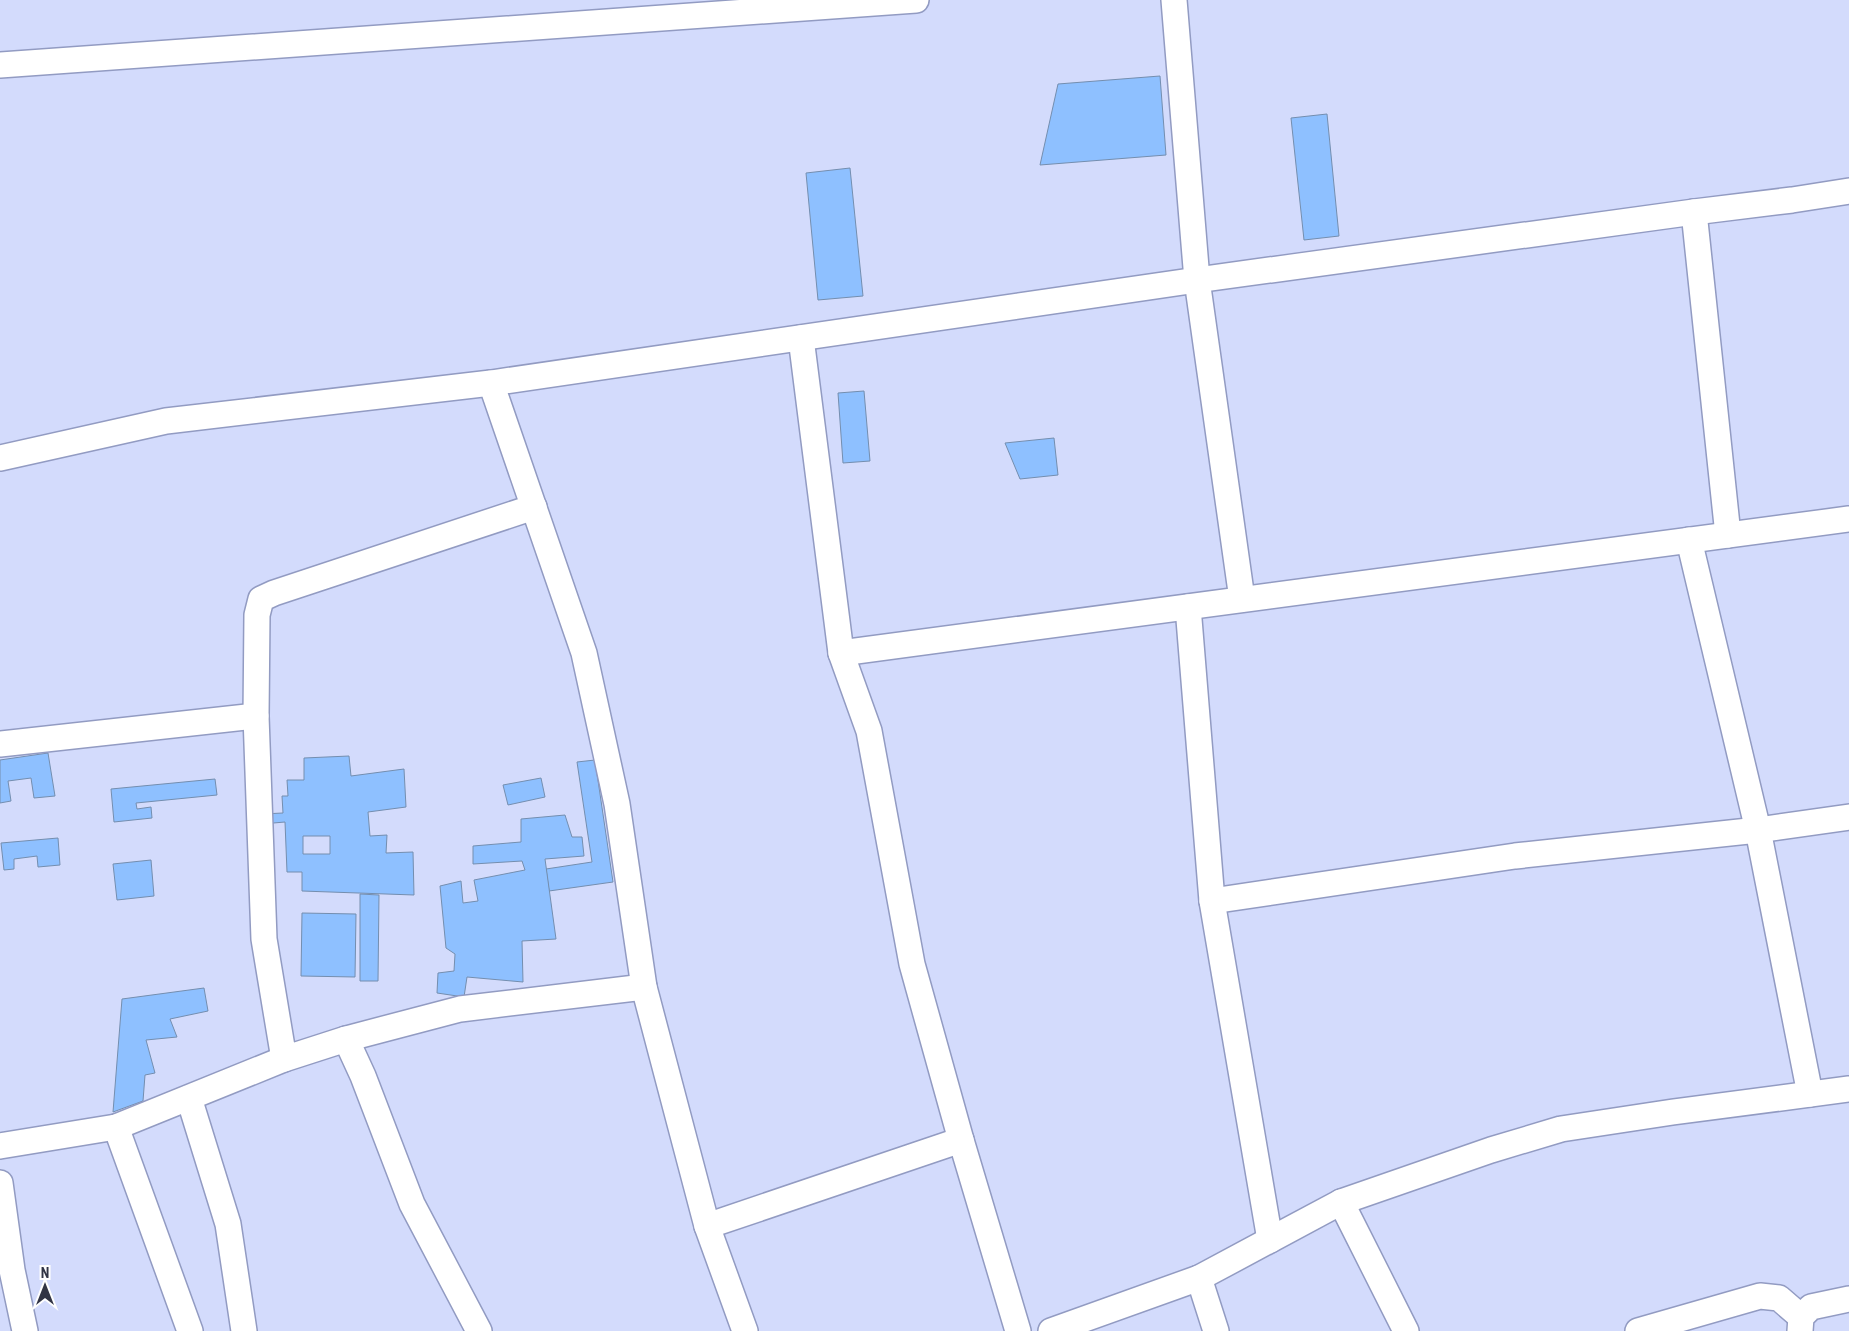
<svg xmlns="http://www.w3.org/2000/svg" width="1849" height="1331" font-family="'Roboto Condensed',sans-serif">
  <rect width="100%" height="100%" fill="#d3dbfc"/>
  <g fill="#8ec0ff" stroke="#748eaf" fill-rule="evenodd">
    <path d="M 1160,76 L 1166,155 L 1040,165 L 1058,84 Z"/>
    <path d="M 1327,114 L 1339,236 L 1304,240 L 1291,118 Z"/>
    <path d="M 850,168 L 863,296 L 818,300 L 806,173 Z"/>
    <path d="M 864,391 L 870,461 L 843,463 L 838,393 Z"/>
    <path d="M 1054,438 L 1058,475 L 1020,479 L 1005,443 Z"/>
    <path d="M 48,753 L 55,796 L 34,798 L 31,778 L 8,781 L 11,801 L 0,803 L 0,760 Z"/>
    <path d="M 349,756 L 351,776 L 404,769 L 406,807 L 368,812 L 370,836 L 387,835 L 386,853 L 413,852 L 414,895 L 302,891 L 302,872 L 287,872 L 285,822 L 262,824 L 262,814 L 283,813 L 282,796 L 288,796 L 287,780 L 304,780 L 304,758 ZM 303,836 L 330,836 L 330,854 L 303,854 Z"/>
    <path d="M 595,760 L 613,882 L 549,891 L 546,869 L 592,862 L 577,762 Z"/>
    <path d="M 541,778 L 545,797 L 508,805 L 503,785 Z"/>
    <path d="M 215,779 L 217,795 L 136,803 L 137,809 L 151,807 L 152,818 L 114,822 L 111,789 Z"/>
    <path d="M 565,815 L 572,837 L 582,837 L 584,856 L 545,859 L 556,939 L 522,941 L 523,982 L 467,977 L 464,997 L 437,993 L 438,973 L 454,971 L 455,954 L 446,948 L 440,886 L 461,881 L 463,903 L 478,901 L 474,880 L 525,870 L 522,861 L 473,864 L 473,846 L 521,842 L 521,819 Z"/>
    <path d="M 58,838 L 60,865 L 38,867 L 37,856 L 14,859 L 14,869 L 4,870 L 1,843 Z"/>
    <path d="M 151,860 L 154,896 L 117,900 L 113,864 Z"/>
    <path d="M 360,894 L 379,895 L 378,981 L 360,981 Z"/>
    <path d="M 302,913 L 356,914 L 355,977 L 301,976 Z"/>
    <path d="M 204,988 L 208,1011 L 170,1019 L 177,1037 L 146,1040 L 155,1073 L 145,1075 L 143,1101 L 113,1112 L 122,999 Z"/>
  </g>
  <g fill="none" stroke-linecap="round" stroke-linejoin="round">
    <defs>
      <g id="minor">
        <path d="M 1174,0 L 1197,280 L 1242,599"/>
        <path d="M 0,65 L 916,0"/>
        <path d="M 1694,212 L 1728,535"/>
        <path d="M 801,338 L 841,653 L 869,731 L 912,964 L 961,1140 L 1018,1331"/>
        <path d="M 491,383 L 584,653 L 617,804 L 644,987 L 707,1226 L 745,1331"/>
        <path d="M 0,458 L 166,421 L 491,383 L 1197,280 L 1694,212 L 1792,200 L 1849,191"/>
        <path d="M 1689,540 L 1758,830 L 1810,1094"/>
        <path d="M 1188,607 L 1212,901 L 1270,1240"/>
        <path d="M 841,653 L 1849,519"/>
        <path d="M 0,744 L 256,716"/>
        <path d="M 1212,901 L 1515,856 L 1758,830 L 1849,817"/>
        <path d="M 346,1039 L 460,1009 L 644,987"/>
        <path d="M 189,1098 L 228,1224 L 244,1331"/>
        <path d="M 116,1127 L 190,1331"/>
        <path d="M 0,1146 L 116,1127 L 284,1059"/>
        <path d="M 0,1183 L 12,1270 L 25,1331"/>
        <path d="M 1341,1202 L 1406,1331"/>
        <path d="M 707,1226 L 961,1140"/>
        <path d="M 1199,1278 L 1216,1331"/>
        <path d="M 479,1331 L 412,1204 L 363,1076 L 346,1039 L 284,1059 L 264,939 L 256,716 L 257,615 L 261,599 L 274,593 L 534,507"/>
        <path d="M 1051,1331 L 1199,1278 L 1341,1202 L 1491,1150 L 1561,1129 L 1673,1112 L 1849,1089"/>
        <path d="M 1638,1331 L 1760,1296 L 1779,1298 L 1801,1317"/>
        <path d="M 1800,1331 L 1801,1317 L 1811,1307 L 1849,1299"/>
      </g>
    </defs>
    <use href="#minor" stroke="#929bc2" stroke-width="28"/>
    <use href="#minor" stroke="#fff" stroke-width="25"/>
  </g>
  <g transform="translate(45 1286)" stroke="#fefefe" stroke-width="4" paint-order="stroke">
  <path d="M0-4L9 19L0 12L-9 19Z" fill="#313444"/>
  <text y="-8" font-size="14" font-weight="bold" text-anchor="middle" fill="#313444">N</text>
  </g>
</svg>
